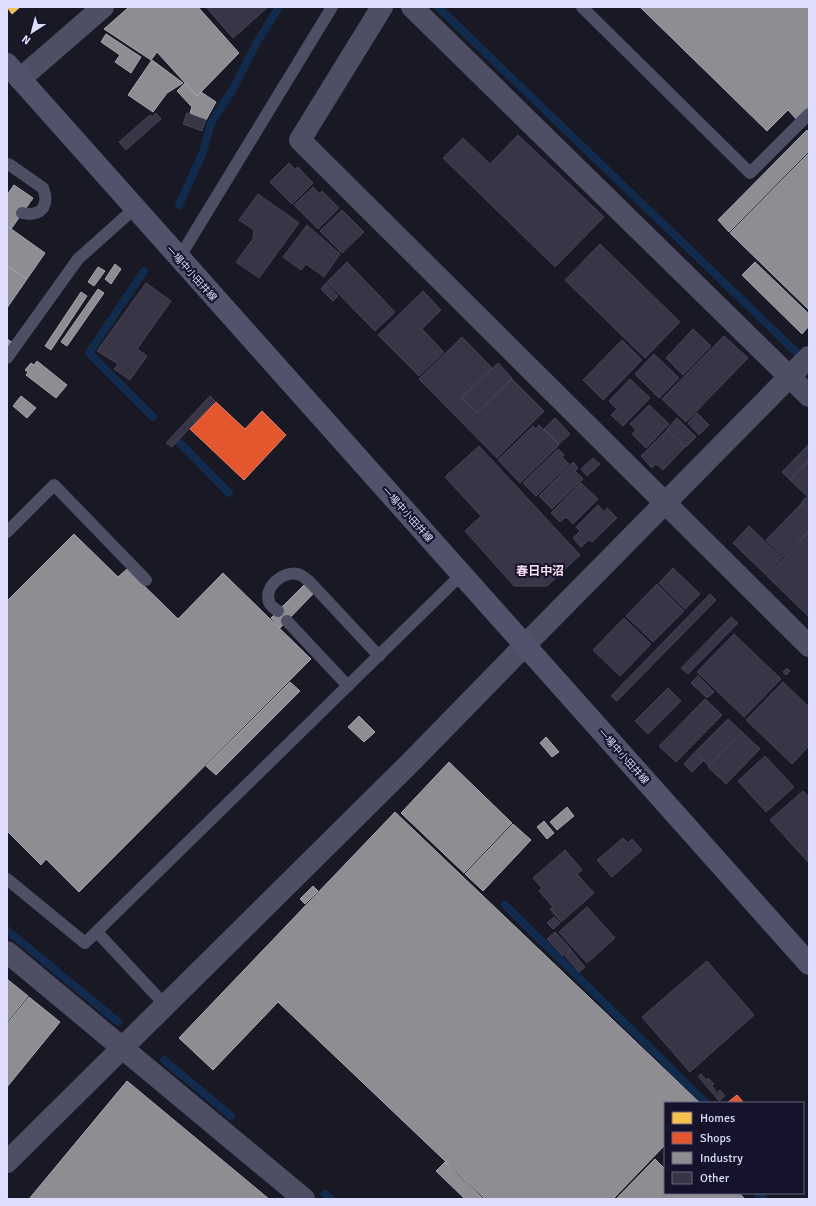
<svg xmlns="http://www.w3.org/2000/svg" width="816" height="1206" font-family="Signika,'Noto Sans JP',sans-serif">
  <rect width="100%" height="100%" fill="#191825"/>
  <path fill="#f2c14e" stroke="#ecc983" d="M 7,7 L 20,7 L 12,14 Z"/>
  <g fill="#e4572e" stroke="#e27f6c">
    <path d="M 216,402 L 245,429 L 262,411 L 286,435 L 244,480 L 190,429 Z"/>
    <path d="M 737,1095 L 744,1103 L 727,1103 Z"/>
  </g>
  <g fill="#8d8d92" stroke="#a6a5b2">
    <path d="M 129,7 L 198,7 L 239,53 L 197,96 L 157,52 L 151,60 L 104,29 Z"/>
    <path d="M 640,7 L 809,7 L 809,108 L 797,120 L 788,110 L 767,131 Z"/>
    <path d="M 106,34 L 141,57 L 131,73 L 115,62 L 120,55 L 101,42 Z"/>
    <path d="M 152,60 L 183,83 L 167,93 L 153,112 L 128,95 Z"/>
    <path d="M 185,83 L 197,96 L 201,92 L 216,102 L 206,120 L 190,113 L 192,107 L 177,91 Z"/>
    <path d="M 807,130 L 809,132 L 809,151 L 729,232 L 718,220 Z"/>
    <path d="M 809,153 L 809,310 L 730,233 Z"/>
    <path d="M 14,185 L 33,198 L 11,229 L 7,226 L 7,195 Z"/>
    <path d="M 7,226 L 45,253 L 27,279 L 7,266 Z"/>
    <path d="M 755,262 L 809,314 L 809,326 L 802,334 L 742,275 Z"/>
    <path d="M 115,264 L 121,269 L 111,284 L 105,279 Z"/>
    <path d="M 7,266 L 27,279 L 7,308 Z"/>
    <path d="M 98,267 L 105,271 L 94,286 L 88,282 Z"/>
    <path d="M 98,289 L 104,293 L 67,346 L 61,342 Z"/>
    <path d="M 81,292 L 87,296 L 51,350 L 45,346 Z"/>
    <path d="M 7,339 L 13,343 L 7,351 Z"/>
    <path d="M 37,361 L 67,385 L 56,398 L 26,375 L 28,372 L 25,370 L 31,363 L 34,365 Z"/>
    <path d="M 21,396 L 36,408 L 27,418 L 13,406 Z"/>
    <path d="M 74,534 L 118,577 L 127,569 L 178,619 L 223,573 L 311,659 L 79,892 L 46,859 L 41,865 L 7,831 L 7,601 Z"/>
    <path d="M 305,584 L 314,593 L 280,628 L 271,618 Z"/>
    <path d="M 290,682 L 300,691 L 216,775 L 206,766 Z"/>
    <path d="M 359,716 L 375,732 L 364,742 L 348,727 Z"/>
    <path d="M 546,737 L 559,752 L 552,757 L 540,743 Z"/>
    <path d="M 449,762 L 512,823 L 464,873 L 401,813 Z"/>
    <path d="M 567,807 L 574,816 L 557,830 L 550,822 Z"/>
    <path d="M 395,812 L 700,1103 L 665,1103 L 665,1145 L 613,1199 L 485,1199 L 278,1002 L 213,1070 L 179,1038 Z"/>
    <path d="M 544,821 L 554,833 L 547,839 L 537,827 Z"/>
    <path d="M 513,824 L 531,840 L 483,891 L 465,874 Z"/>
    <path d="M 313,886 L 318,891 L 305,904 L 300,899 Z"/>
    <path d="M 7,979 L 28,996 L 7,1022 Z"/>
    <path d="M 29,997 L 60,1022 L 7,1087 L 7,1024 Z"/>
    <path d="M 127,1081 L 269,1199 L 29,1199 Z"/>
    <path d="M 655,1159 L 665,1169 L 665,1193 L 739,1193 L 745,1199 L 616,1199 Z"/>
    <path d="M 445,1162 L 483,1199 L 465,1199 L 436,1171 Z"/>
  </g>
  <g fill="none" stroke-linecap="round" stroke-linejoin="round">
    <g stroke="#122a4b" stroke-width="8">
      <path d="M 438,7 L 795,351"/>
      <path d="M 179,205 L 203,152 L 211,123 L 233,89 L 256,44 L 279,7"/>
      <path d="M 144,271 L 89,353 L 153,417"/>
      <path d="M 179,442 L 229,493"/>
      <path d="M 505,905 L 706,1103"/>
      <path d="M 7,930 L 118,1022"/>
      <path d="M 164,1060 L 231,1116"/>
      <path d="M 757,1193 L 764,1199"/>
      <path d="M 325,1194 L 331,1199"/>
    </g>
  </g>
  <g fill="#383646" stroke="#464358">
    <path d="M 206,7 L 268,7 L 233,38 Z"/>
    <path d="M 156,113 L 161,119 L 126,150 L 119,142 L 150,115 L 152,117 Z"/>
    <path d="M 187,113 L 206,120 L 202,131 L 183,124 Z"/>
    <path d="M 518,135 L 604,217 L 555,267 L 443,158 L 463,138 L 490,164 Z"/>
    <path d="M 289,163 L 295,169 L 298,167 L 313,183 L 292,204 L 270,182 Z"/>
    <path d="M 313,187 L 320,194 L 322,191 L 339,208 L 318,229 L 294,205 Z"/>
    <path d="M 258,194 L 299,223 L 259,278 L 236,262 L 253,239 L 254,230 L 239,220 Z"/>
    <path d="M 342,210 L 364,232 L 342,253 L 320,231 Z"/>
    <path d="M 307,225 L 340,254 L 324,277 L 306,264 L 301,270 L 283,257 Z"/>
    <path d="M 600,244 L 680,322 L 645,358 L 565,280 Z"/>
    <path d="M 347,262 L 395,312 L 375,331 L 327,282 Z"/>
    <path d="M 146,283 L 171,301 L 137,349 L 147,356 L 130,380 L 114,369 L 118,364 L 97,351 Z"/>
    <path d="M 326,283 L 338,296 L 333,301 L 321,289 Z"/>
    <path d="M 423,291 L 441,310 L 422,329 L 444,352 L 419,376 L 378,335 Z"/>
    <path d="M 693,329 L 711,346 L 683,375 L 666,358 Z"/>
    <path d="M 724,336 L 748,358 L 686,422 L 662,399 Z"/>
    <path d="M 462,337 L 492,368 L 461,398 L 477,413 L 512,379 L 544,411 L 497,458 L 419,379 Z"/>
    <path d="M 622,340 L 642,360 L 603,400 L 583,380 Z"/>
    <path d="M 654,354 L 679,378 L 659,398 L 635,374 Z"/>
    <path d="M 498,363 L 512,378 L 477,413 L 462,398 Z"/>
    <path d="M 630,379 L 650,398 L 623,426 L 611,415 L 617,409 L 609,401 Z"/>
    <path d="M 210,396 L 215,401 L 172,447 L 166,443 Z"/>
    <path d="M 649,405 L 669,424 L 646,448 L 632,434 L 636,430 L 630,424 Z"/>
    <path d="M 697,413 L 709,425 L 699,435 L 688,423 Z"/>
    <path d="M 555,418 L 570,434 L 559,444 L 544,429 Z"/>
    <path d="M 677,418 L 696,437 L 686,447 L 667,429 Z"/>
    <path d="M 539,425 L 559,445 L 520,483 L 498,460 L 533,426 L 536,429 Z"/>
    <path d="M 667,430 L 685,447 L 663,470 L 656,464 L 652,468 L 641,456 Z"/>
    <path d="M 808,445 L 809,460 L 790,480 L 782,472 Z"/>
    <path d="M 479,446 L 580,555 L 547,586 L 514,586 L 465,531 L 481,516 L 445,477 Z"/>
    <path d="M 558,449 L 564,455 L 562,457 L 569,464 L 536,496 L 523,483 Z"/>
    <path d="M 593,458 L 600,464 L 587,476 L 581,469 Z"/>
    <path d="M 809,461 L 809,498 L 790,480 Z"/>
    <path d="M 573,462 L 578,468 L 575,471 L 583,479 L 552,509 L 539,496 Z"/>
    <path d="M 581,483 L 598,499 L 573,524 L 566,517 L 560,522 L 551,513 Z"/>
    <path d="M 806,497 L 809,500 L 809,510 L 801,503 Z"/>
    <path d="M 801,504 L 809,512 L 809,531 L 783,557 L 766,540 Z"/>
    <path d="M 598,505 L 604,512 L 607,508 L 617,518 L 592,542 L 589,540 L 581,547 L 573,538 L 580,531 L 576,527 Z"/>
    <path d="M 749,526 L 782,558 L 766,575 L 733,543 Z"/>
    <path d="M 809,532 L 809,617 L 767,576 Z"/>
    <path d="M 673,568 L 700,594 L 685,609 L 659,583 Z"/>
    <path d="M 657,584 L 684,611 L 653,642 L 626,616 Z"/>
    <path d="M 710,594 L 716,600 L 617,701 L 611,696 Z"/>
    <path d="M 731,617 L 738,623 L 688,674 L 681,668 Z"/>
    <path d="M 624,618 L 651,644 L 620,676 L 593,650 Z"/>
    <path d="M 734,634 L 781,679 L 744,717 L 697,672 Z"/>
    <path d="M 787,668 L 790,671 L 786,675 L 783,672 Z"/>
    <path d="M 698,676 L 714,692 L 707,698 L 691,683 Z"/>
    <path d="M 783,682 L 809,707 L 809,746 L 792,764 L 746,720 Z"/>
    <path d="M 668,688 L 681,701 L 648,734 L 635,721 Z"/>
    <path d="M 705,699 L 722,715 L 676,762 L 659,746 Z"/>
    <path d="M 728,719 L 742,732 L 709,766 L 695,752 Z"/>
    <path d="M 742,732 L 760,749 L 726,784 L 708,767 Z"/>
    <path d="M 694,753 L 703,761 L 692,772 L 684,764 Z"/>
    <path d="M 765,756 L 794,787 L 766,812 L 738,781 Z"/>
    <path d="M 803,791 L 809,797 L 808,862 L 770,820 Z"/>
    <path d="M 623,838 L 628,843 L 632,839 L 642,850 L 612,877 L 597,860 Z"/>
    <path d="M 565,850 L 582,870 L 577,874 L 594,893 L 561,922 L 550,909 L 553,907 L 539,891 L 542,888 L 533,878 Z"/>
    <path d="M 587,907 L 615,938 L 587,963 L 559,932 Z"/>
    <path d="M 554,917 L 560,923 L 553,929 L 547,923 Z"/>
    <path d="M 555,932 L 571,949 L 563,956 L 547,939 Z"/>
    <path d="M 571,950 L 585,967 L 579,972 L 565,956 Z"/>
    <path d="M 707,961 L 754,1015 L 690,1072 L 642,1017 Z"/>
    <path d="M 701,1074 L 706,1080 L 708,1078 L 714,1084 L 712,1086 L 716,1091 L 713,1094 L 698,1076 Z"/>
    <path d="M 720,1090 L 725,1096 L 719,1101 L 714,1095 Z"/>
  </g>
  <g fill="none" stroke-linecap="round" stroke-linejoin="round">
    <g stroke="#4e4e65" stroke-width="12">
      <path d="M 582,7 L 750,173 L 809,114"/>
      <path d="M 7,164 L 10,165 L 43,188 C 50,206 41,217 22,213"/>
      <path d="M 179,258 L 332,7"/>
      <path d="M 7,358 L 78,259 L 135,208"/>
      <path d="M 7,532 L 54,485 L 146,580"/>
      <path d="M 278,611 C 275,609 270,606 269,602 C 264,586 283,571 298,574 C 302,575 306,579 309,581 L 379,656"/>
      <path d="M 287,621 L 348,686"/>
      <path d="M 7,879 L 85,943 L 462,574"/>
      <path d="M 97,932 L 166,1006"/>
    </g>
    <g stroke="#4e4e65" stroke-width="22">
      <path d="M 382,7 L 300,140 L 809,646"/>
      <path d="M 412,7 L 809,396"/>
      <path d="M 20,79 L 103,7"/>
      <path d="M 7,1162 L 410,763 L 525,645"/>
    </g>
    <g stroke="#4e4e65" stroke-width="22">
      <path d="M 525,645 L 809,357"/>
      <path d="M 7,952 L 304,1199"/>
    </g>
    <path stroke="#51526b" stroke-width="22" d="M 7,64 L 809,964"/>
  </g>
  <g text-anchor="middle" stroke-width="4" stroke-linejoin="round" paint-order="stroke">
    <g font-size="10" fill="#dfddfe" stroke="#15122b">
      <text transform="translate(192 273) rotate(48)" y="4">一場中小田井線</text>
      <text transform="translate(408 514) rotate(48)" y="4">一場中小田井線</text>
      <text transform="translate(624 756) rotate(48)" y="4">一場中小田井線</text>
    </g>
    <g font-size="12" font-weight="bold" fill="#fedff4" stroke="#15122b">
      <text x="540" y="575">春日中沼</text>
    </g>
  </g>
  <rect width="816" height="1206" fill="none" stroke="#dfddfe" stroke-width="16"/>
  <rect x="664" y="1102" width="140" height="92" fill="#15122b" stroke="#66637f"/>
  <rect x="672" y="1112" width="20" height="12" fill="#f2c14e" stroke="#66637f"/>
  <text x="700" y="1122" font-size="12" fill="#dfddfe">Homes</text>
  <rect x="672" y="1132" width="20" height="12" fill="#e4572e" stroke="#66637f"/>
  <text x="700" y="1142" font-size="12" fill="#dfddfe">Shops</text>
  <rect x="672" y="1152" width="20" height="12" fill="#8d8d92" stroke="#66637f"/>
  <text x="700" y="1162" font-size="12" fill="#dfddfe">Industry</text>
  <rect x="672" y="1172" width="20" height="12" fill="#383646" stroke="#66637f"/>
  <text x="700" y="1182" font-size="12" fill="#dfddfe">Other</text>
  <g transform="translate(32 32) rotate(216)" stroke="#15122b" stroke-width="3" paint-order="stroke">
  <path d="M0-3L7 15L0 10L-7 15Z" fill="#dfddfe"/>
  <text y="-6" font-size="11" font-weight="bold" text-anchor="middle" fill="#dfddfe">N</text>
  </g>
</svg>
